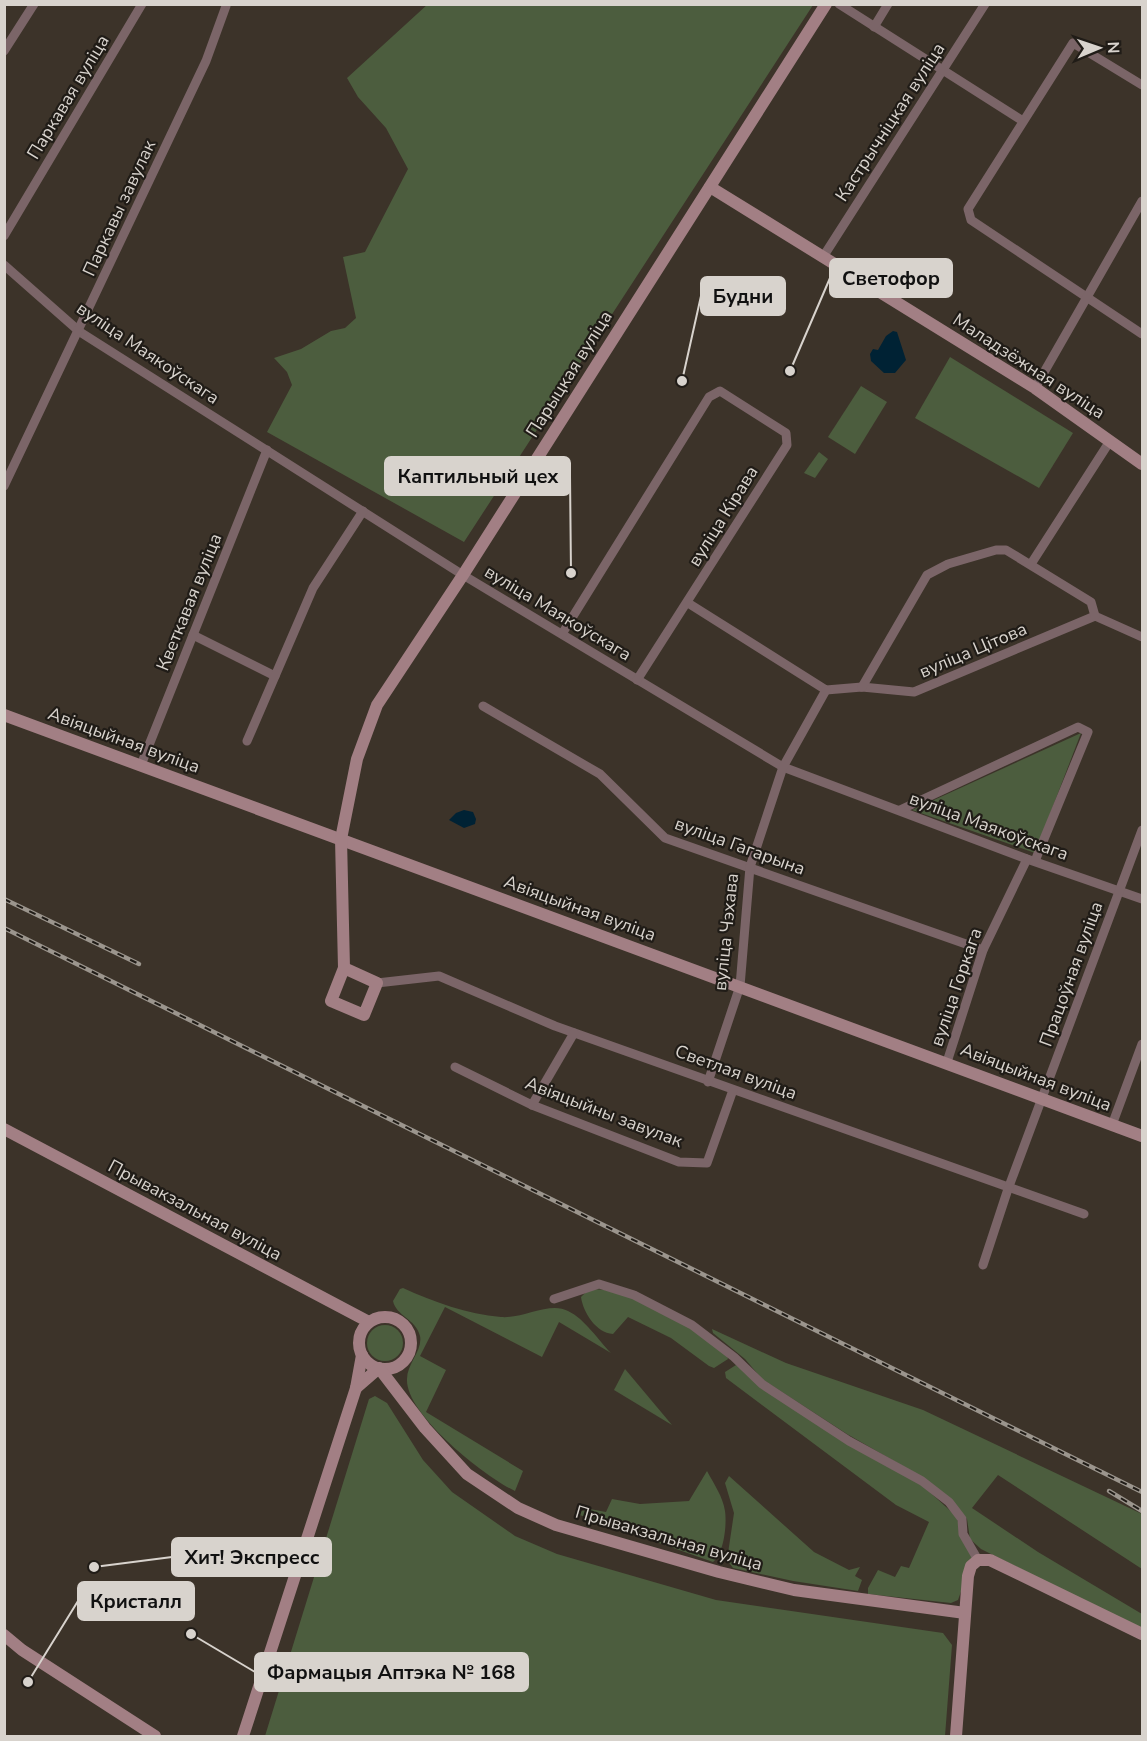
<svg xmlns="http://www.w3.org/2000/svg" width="1147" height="1741" font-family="'Nunito Sans',sans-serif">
  <rect width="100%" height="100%" fill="#3c3329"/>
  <g fill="#4c5d3e">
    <path d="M 428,4 L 813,5 L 464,542 L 267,432 L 292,385 L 287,372 L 274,358 L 301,349 L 331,331 L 345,328 L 356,318 L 343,257 L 365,252 L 408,169 L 386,128 L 358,97 L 347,78 Z"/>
    <path d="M 950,357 L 1073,433 L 1039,488 L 915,418 Z"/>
    <path d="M 861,386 L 887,402 L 855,454 L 828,437 Z"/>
    <path d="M 819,452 L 828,459 L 815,478 L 804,473 Z"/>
    <path d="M 1081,733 L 1035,853 L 912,810 Z"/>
    <path d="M 403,1288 C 434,1302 467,1314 501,1317 C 523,1319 550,1301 568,1311 C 585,1319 598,1340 611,1353 L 559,1322 L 542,1357 L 445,1307 L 420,1356 L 446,1370 L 426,1412 L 523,1471 L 515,1491 C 485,1477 405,1414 407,1379 C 407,1364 423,1350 420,1336 C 416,1319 396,1316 393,1301 L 400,1289 Z"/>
    <path d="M 589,1289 C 639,1288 688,1324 726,1353 L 728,1359 L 714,1368 L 709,1366 L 671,1338 L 628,1317 L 613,1334 C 596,1333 583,1312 581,1297 Z"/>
    <circle cx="385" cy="1343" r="18"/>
    <path d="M 712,1329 L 786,1363 L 923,1410 L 1142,1514 L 1142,1569 L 998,1475 L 972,1508 L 1038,1552 L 1142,1614 L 1142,1630 L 981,1549 L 970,1539 L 967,1519 L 945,1494 L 915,1473 L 847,1434 L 762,1379 L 745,1359 L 713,1333 Z"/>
    <path d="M 736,1365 L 923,1486 L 957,1517 L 961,1536 L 973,1557 L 958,1600 L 951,1603 L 868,1594 L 868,1588 L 878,1570 L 895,1577 L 901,1566 L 909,1568 L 929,1522 L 896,1505 L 726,1378 L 725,1372 Z"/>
    <path d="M 625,1369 L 672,1425 L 614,1390 Z"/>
    <path d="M 375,1396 L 387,1403 L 423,1460 L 452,1492 L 515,1536 L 557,1554 L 716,1600 L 943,1633 L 952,1645 L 945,1736 L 265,1736 L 369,1399 Z"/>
    <path d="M 707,1471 C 714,1484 723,1497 725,1511 C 727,1524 724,1554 713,1562 L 574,1513 L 590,1509 L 606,1512 L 612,1499 L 640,1504 L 689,1501 Z"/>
    <path d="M 729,1476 L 814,1552 L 849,1570 L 860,1567 L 855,1576 L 862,1580 L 858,1591 L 793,1581 L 733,1568 L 727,1560 L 734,1513 L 725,1483 Z"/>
  </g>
  <g fill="#002234">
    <path d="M 893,331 L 897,332 L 906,360 L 895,373 L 884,373 L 871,361 L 870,354 L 873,349 L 878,350 L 886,336 Z"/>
    <path d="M 464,810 L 473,812 L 476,819 L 475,824 L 464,828 L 449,820 L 456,813 Z"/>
  </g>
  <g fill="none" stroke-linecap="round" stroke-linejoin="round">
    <g stroke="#7b6568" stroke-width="9">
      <path d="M 839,4 L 1023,121"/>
      <path d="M 874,27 L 888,4"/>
      <path d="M 4,51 L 34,4"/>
      <path d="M 1142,85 L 1073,43 L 968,209 L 971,220 L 1142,334"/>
      <path d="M 4,236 L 142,4"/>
      <path d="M 823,257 L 985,4"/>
      <path d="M 4,265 L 80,332 L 463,575 L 783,767 L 1027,859 L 1142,899"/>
      <path d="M 1035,388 L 1142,201"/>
      <path d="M 4,486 L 206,61 L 226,6"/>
      <path d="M 1031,564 L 1110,441"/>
      <path d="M 688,603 L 826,690 L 862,687 L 914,692 L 1095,616 L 1142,637"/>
      <path d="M 562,634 L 709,397 L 720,391 L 786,433 L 787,445 L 637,680"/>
      <path d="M 193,635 L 275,676"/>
      <path d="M 862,687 L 927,575 L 948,564 L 996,550 L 1006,550 L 1091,602 L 1095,616"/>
      <path d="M 483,706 L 600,774 L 665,838 L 983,950"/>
      <path d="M 247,741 L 313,588 L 363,511"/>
      <path d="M 141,765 L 267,450"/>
      <path d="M 900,810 L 1078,727 L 1088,732 L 1035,861"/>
      <path d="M 377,983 L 439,976 L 555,1026 L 1084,1214"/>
      <path d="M 947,1062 L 983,950 L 1027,859"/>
      <path d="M 455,1067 L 532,1105 L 679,1162 L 707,1163 L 733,1090"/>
      <path d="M 708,1082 L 740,986 L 750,867 L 783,767 L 826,690"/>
      <path d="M 532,1105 L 574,1033"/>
      <path d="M 1112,1125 L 1142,1044"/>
      <path d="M 983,1265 L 1008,1189 L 1142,830"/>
      <path d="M 554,1299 L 599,1284 L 634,1295 L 692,1325 L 734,1357 L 762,1384 L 849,1441 L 922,1481 L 949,1502 L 962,1519 L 963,1534 L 978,1560"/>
    </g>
    <g stroke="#a27f84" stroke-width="12">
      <path d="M 710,187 L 1035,388 L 1142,464"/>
      <path d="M 4,715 L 1142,1136"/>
      <path d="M 344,968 L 377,983 L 364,1015 L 331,1001 L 344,968 L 341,839 L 357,759 L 377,705 L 463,575 L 826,4"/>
      <path d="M 4,1129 L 369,1322"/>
      <circle cx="385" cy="1343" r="26"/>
      <path d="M 356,1388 L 379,1368 L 425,1428 L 467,1474 L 518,1508 L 556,1525 L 719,1572 L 794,1590 L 965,1613"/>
      <path d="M 4,1635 L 22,1650 L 155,1736"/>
      <path d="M 243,1736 L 356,1388 L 362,1355"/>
      <path d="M 956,1736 L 968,1576 L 971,1566 L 978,1560 L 990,1560 L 1142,1634"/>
    </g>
    <defs>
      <g id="rail">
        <path d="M 4,899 L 139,964"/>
        <path d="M 4,928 L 1142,1492"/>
        <path d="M 1109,1491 L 1142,1511"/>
      </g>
    </defs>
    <use href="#rail" stroke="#9b958d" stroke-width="4.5"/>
    <use href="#rail" stroke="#201c17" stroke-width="2" stroke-dasharray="7" stroke-linecap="butt"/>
  </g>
  <g text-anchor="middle" stroke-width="4.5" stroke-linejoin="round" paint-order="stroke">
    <g font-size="18" fill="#d8d3cd" stroke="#201c17">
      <text transform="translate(68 97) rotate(-59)" y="6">Паркавая вуліца</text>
      <text transform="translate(890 122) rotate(-57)" y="6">Кастрычніцкая вуліца</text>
      <text transform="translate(119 208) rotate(-65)" y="6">Паркавы завулак</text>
      <text transform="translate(148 353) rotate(34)" y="6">вуліца Маякоўскага</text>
      <text transform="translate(1029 366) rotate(33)" y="6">Маладзёжная вуліца</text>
      <text transform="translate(569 374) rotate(-58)" y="6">Парыцкая вуліца</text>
      <text transform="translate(723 516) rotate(-58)" y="6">вуліца Кірава</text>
      <text transform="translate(189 602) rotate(-68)" y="6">Кветкавая вуліца</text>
      <text transform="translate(558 613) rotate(31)" y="6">вуліца Маякоўскага</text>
      <text transform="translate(973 650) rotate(-23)" y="6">вуліца Цітова</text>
      <text transform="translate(124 740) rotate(20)" y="6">Авіяцыйная вуліца</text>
      <text transform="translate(989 826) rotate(20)" y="6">вуліца Маякоўскага</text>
      <text transform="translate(740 846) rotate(20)" y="6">вуліца Гагарына</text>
      <text transform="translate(580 908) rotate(20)" y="6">Авіяцыйная вуліца</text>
      <text transform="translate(726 932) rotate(-84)" y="6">вуліца Чэхава</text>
      <text transform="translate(1071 974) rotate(-70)" y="6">Працоўная вуліца</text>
      <text transform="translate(956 987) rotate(-71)" y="6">вуліца Горкага</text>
      <text transform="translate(736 1072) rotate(20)" y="6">Светлая вуліца</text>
      <text transform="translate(1036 1077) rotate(21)" y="6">Авіяцыйная вуліца</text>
      <text transform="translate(604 1112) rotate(21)" y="6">Авіяцыйны завулак</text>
      <text transform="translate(195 1210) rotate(28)" y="6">Прывакзальная вуліца</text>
      <text transform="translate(669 1538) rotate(16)" y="6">Прывакзальная вуліца</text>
    </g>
  </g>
  <path fill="none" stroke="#d8d3cd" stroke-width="2" d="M790 371L830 278M682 381L701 296M571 573L570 476M94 1567L172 1557M28 1682L78 1601M191 1634L255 1672"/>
  <g fill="#d8d3cd" stroke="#201c17" stroke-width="2">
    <circle cx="790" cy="371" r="6"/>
    <circle cx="682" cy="381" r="6"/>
    <circle cx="571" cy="573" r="6"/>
    <circle cx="94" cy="1567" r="6"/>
    <circle cx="28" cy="1682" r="6"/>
    <circle cx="191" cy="1634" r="6"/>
  </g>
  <g fill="#d8d3cd" stroke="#d8d3cd" stroke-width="2">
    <rect x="830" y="259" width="122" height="38" rx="6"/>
    <rect x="701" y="277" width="84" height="38" rx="6"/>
    <rect x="385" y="457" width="185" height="38" rx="6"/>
    <rect x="172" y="1538" width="159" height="38" rx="6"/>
    <rect x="78" y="1582" width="116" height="38" rx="6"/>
    <rect x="255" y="1653" width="273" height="38" rx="6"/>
  </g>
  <g font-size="20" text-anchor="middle" font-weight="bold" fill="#111">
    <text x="891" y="285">Светофор</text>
    <text x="743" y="303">Будни</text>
    <text x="478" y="483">Каптильный цех</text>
    <text x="252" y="1564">Хит! Экспресс</text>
    <text x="136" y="1608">Кристалл</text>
    <text x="391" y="1679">Фармацыя Аптэка № 168</text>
  </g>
  <rect width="1147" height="1741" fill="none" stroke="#d8d3cd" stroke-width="12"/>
  <g transform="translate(1099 48) rotate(88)" stroke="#201c17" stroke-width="4.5" paint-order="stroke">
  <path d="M0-4.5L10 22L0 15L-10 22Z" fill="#d8d3cd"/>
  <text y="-9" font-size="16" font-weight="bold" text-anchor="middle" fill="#d8d3cd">N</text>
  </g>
</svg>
